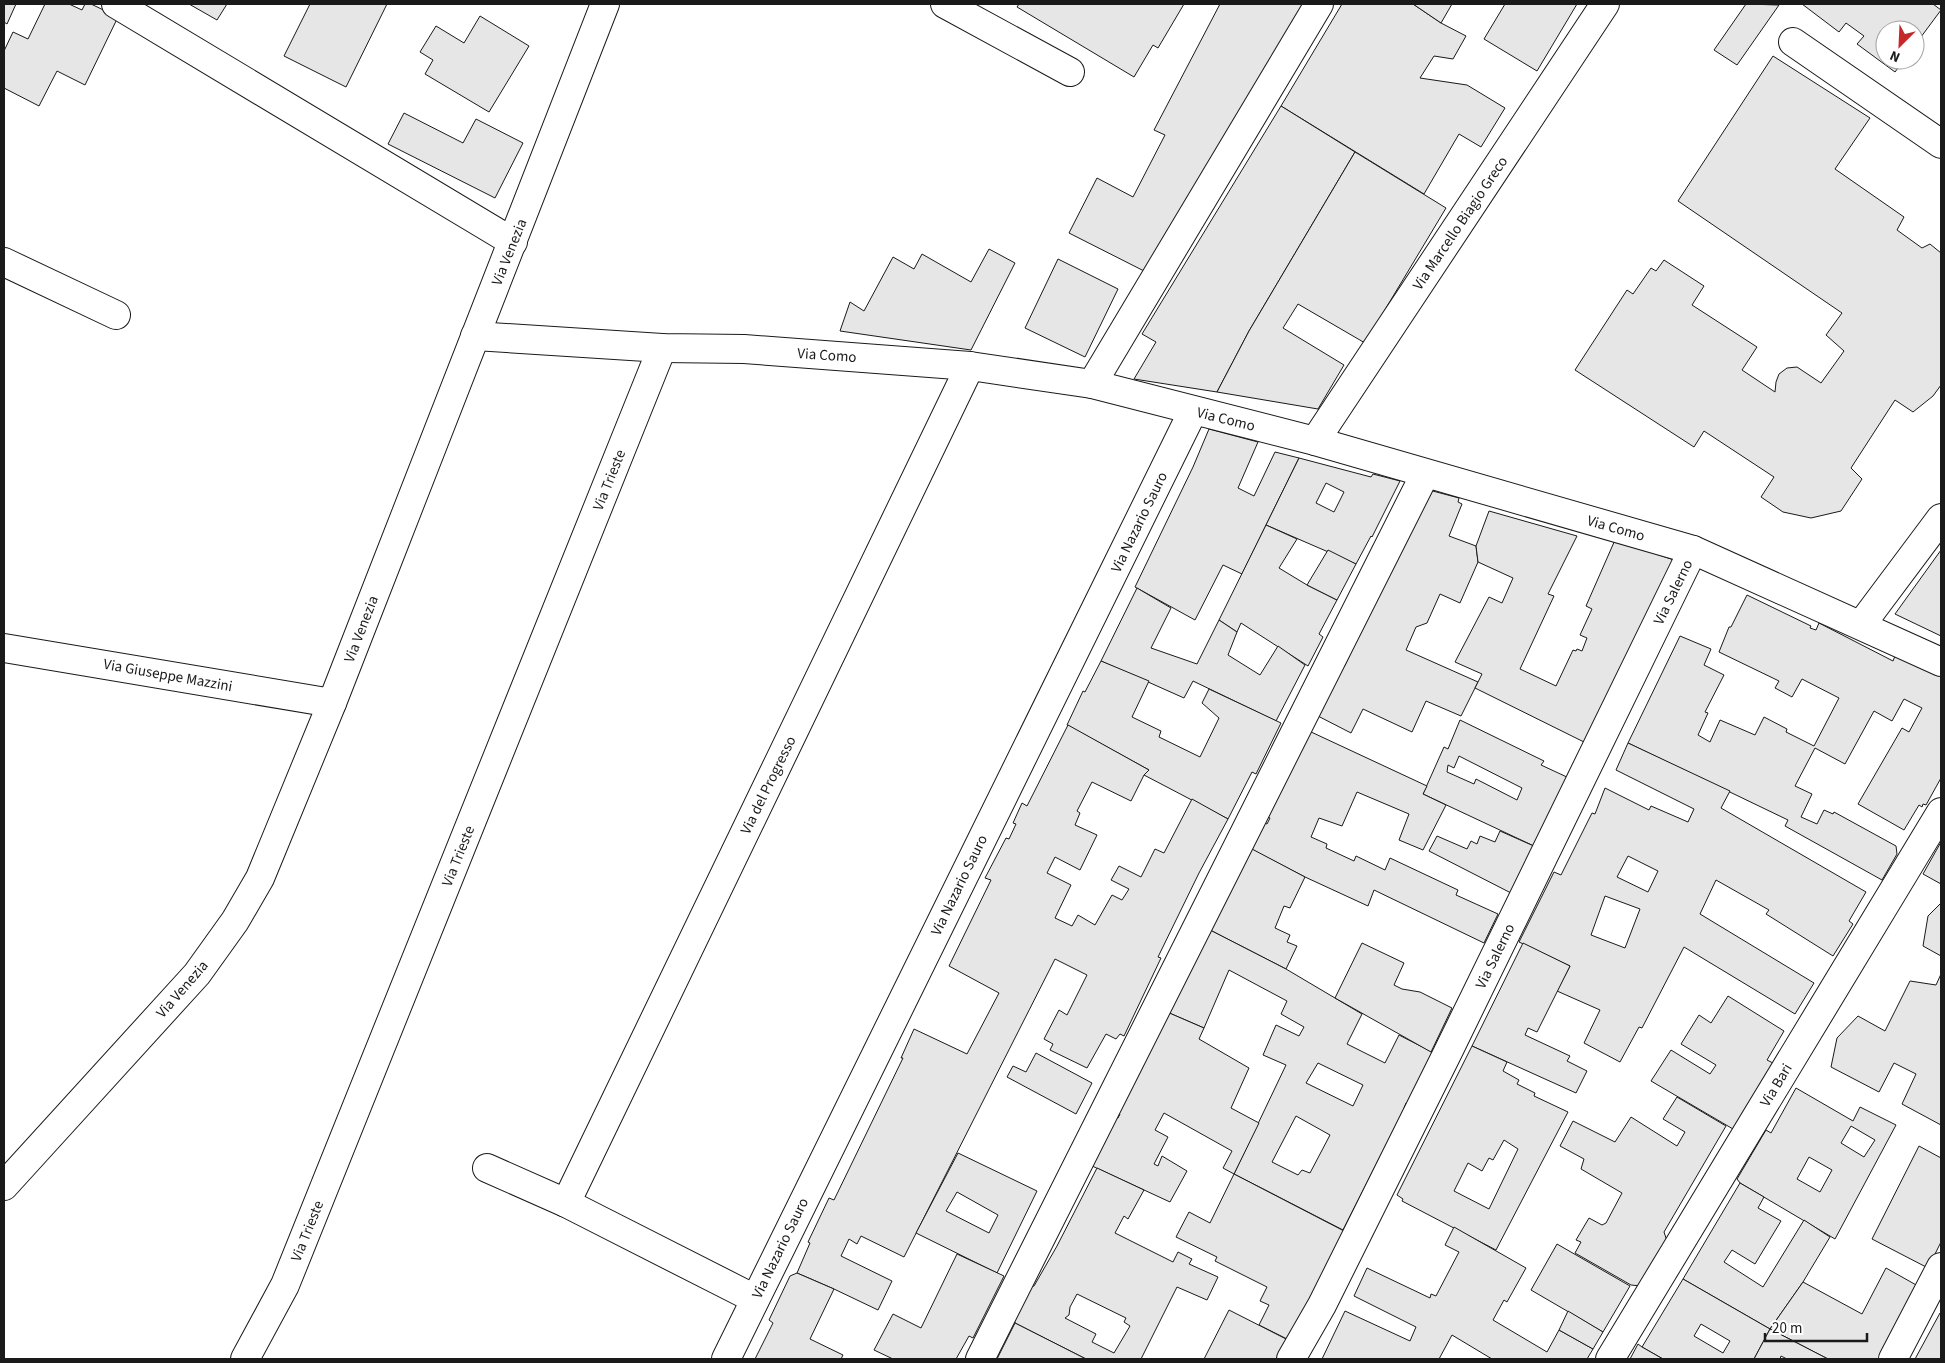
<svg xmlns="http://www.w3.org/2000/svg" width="1945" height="1363" font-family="'Source Sans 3',sans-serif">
  <rect width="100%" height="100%" fill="#fff"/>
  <g fill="#e6e6e6" stroke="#1a1a1a" fill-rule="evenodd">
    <path d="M 4,4 L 16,4 L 7,24 L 4,22 Z"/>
    <path d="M 45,4 L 69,4 L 82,10 L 85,4 L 91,4 L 118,17 L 85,85 L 57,71 L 39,106 L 4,88 L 4,51 L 13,32 L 28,39 Z"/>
    <path d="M 189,4 L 227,4 L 217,20 Z"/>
    <path d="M 310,4 L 387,4 L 346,87 L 284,56 Z"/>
    <path d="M 1019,4 L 1184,4 L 1158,48 L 1153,45 L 1134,77 L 1017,7 Z"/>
    <path d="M 1220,4 L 1305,4 L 1148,273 L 1069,233 L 1097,178 L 1133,197 L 1165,135 L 1154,130 Z"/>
    <path d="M 1342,4 L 1413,4 L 1441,23 L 1466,36 L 1453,59 L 1434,56 L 1420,78 L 1467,85 L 1505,108 L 1481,147 L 1459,134 L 1424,194 L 1281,106 Z"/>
    <path d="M 1413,4 L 1452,4 L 1441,23 Z"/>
    <path d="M 1505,4 L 1577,4 L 1537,71 L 1484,39 Z"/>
    <path d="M 1746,4 L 1779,5 L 1737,65 L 1714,50 Z"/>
    <path d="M 1802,4 L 1933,4 L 1941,10 L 1915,45 L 1915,30 L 1885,30 L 1885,60 L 1904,60 L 1895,72 L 1857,44 L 1864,36 L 1846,23 L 1839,32 Z"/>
    <path d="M 480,16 L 529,46 L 489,112 L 425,74 L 433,60 L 420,52 L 436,26 L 464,43 Z"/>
    <path d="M 1773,56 L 1870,118 L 1835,169 L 1904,217 L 1897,230 L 1922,248 L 1930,244 L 1941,253 L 1941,385 L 1933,396 L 1913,412 L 1895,400 L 1851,468 L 1862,479 L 1841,511 L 1811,518 L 1783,512 L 1761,497 L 1774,477 L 1704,431 L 1694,447 L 1575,370 L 1627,290 L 1633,294 L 1651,268 L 1656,271 L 1664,260 L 1704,286 L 1692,305 L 1757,347 L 1742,370 L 1775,392 L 1776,382 L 1779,374 L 1787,368 L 1797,367 L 1821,383 L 1844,351 L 1826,335 L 1842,313 L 1678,201 Z"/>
    <path d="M 1281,106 L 1355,152 L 1249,331 L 1217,392 L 1134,379 L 1156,342 L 1142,334 Z"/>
    <path d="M 404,113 L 463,143 L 476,119 L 523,143 L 495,198 L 388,144 Z"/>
    <path d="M 1355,152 L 1446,208 L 1365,343 L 1298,304 L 1283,328 L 1344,365 L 1318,409 L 1217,392 L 1249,331 Z"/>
    <path d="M 989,249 L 1015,263 L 971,350 L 840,331 L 850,302 L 864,311 L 893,257 L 914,269 L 922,254 L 971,282 Z"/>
    <path d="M 1058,259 L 1118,289 L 1085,357 L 1025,328 Z"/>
    <path d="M 1209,429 L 1258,442 L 1238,488 L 1254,496 L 1275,452 L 1299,458 L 1242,574 L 1223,565 L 1195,620 L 1135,587 L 1193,467 Z"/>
    <path d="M 1299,458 L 1371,477 L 1373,474 L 1400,481 L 1372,537 L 1371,536 L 1356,564 L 1266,525 ZM 1326,483 L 1344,492 L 1334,512 L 1316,503 Z"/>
    <path d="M 1429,490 L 1459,498 L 1458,502 L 1462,504 L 1449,536 L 1476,546 L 1478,562 L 1460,603 L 1440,594 L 1427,623 L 1416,627 L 1406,650 L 1478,682 L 1461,716 L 1426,701 L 1412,732 L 1363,709 L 1351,733 L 1316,715 L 1339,664 L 1344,667 Z"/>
    <path d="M 1489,511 L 1577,536 L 1548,594 L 1554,596 L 1520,669 L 1556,686 L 1573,650 L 1576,651 L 1577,649 L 1582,651 L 1587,638 L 1580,635 L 1592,609 L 1586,606 L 1615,540 L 1674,560 L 1584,742 L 1475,688 L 1482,674 L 1455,662 L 1489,597 L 1502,603 L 1513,578 L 1478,562 L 1476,546 Z"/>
    <path d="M 1266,525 L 1297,539 L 1279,568 L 1307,585 L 1337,600 L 1319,634 L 1323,637 L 1308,666 L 1241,623 L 1237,632 L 1219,620 Z"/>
    <path d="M 1328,550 L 1356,564 L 1337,600 L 1307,585 Z"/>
    <path d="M 1941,550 L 1941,636 L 1895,614 Z"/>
    <path d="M 1137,588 L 1171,608 L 1151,648 L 1197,664 L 1219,620 L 1237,632 L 1228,655 L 1260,675 L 1278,646 L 1305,665 L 1276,721 L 1193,681 L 1184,698 L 1101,661 Z"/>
    <path d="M 1747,595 L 1811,626 L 1810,628 L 1816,630 L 1819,623 L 1893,661 L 1895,656 L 1941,675 L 1941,778 L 1926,805 L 1923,804 L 1922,807 L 1919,805 L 1904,830 L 1858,804 L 1902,728 L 1909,732 L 1922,708 L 1904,699 L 1892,721 L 1874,711 L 1845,764 L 1815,748 L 1795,786 L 1812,794 L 1801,817 L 1817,824 L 1824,810 L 1833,814 L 1834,812 L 1896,846 L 1897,854 L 1882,880 L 1785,826 L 1788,820 L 1628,743 L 1680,636 L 1711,649 L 1704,665 L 1724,675 L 1705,712 L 1708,713 L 1698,735 L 1710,742 L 1720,720 L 1755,735 L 1764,717 L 1787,729 L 1786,732 L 1814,746 L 1839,698 L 1802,679 L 1792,697 L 1775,688 L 1779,681 L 1719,652 L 1729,627 L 1731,627 Z"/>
    <path d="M 1101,661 L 1149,681 L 1132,717 L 1161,731 L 1159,737 L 1200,757 L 1219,718 L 1202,703 L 1209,689 L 1281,723 L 1256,774 L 1252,772 L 1228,819 L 1144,775 L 1149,770 L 1067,725 L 1083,691 L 1085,692 Z"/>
    <path d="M 1460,720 L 1544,761 L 1541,765 L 1569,778 L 1536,847 L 1423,794 L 1444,747 L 1448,749 ZM 1459,756 L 1522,788 L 1517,800 L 1476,779 L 1474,784 L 1447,772 L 1448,765 L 1454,768 Z"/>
    <path d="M 1068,725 L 1149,770 L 1144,775 L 1131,801 L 1092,782 L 1077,811 L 1080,813 L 1075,825 L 1097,835 L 1080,870 L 1055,857 L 1047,873 L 1071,885 L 1055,918 L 1072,926 L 1078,915 L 1095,925 L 1112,895 L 1122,900 L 1129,889 L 1111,880 L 1119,866 L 1141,877 L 1155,849 L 1164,853 L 1192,799 L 1228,819 L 1199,873 L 1158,957 L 1161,958 L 1124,1036 L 1120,1034 L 1116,1039 L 1106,1034 L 1087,1068 L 1050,1050 L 1053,1044 L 1044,1039 L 1059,1010 L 1067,1015 L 1087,975 L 1055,959 L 904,1257 L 861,1236 L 857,1244 L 849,1239 L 841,1256 L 892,1281 L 878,1310 L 834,1289 L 797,1273 L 810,1243 L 808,1242 L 829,1198 L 834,1200 L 903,1058 L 901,1058 L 914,1029 L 967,1054 L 999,993 L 949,966 L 991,880 L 985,878 L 1006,838 L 1009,839 L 1016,824 L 1013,823 L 1022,803 L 1027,806 Z"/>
    <path d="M 1309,731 L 1427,786 L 1423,794 L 1446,805 L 1423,850 L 1399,840 L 1409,814 L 1357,792 L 1342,826 L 1319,818 L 1311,837 L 1327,844 L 1326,848 L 1354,861 L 1356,856 L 1385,870 L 1390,858 L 1458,890 L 1456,895 L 1498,914 L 1484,943 L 1374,890 L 1368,906 L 1305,877 L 1249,848 L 1262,822 L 1267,824 L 1270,818 L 1268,817 Z"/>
    <path d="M 1628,743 L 1730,791 L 1721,808 L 1866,892 L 1849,921 L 1853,924 L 1833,956 L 1766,914 L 1769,910 L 1716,880 L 1700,914 L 1814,983 L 1795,1014 L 1684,947 L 1642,1028 L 1639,1027 L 1620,1062 L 1584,1043 L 1600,1010 L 1557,991 L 1570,966 L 1519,942 L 1554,872 L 1561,875 L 1592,813 L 1595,814 L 1605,788 L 1649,810 L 1651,806 L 1688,822 L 1694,809 L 1616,770 ZM 1628,856 L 1658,871 L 1648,892 L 1617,877 ZM 1605,896 L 1640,909 L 1625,948 L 1591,935 Z"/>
    <path d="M 1500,831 L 1536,847 L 1511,893 L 1429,851 L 1437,836 L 1467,849 L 1471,841 L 1477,844 L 1480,836 L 1495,842 Z"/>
    <path d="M 1941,842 L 1941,884 L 1923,874 Z"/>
    <path d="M 1252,849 L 1305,877 L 1290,908 L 1284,906 L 1275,928 L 1290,935 L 1287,942 L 1297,946 L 1286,969 L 1210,930 Z"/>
    <path d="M 1941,903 L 1941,956 L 1923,946 L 1928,916 Z"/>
    <path d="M 1210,930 L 1286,969 L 1362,1014 L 1347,1044 L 1385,1063 L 1399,1035 L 1434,1053 L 1409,1104 L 1406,1103 L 1404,1108 L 1408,1110 L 1386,1155 L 1382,1153 L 1343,1230 L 1234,1174 L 1286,1065 L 1263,1055 L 1276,1025 L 1299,1036 L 1304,1027 L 1281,1014 L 1287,1001 L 1229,970 L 1204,1028 L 1167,1012 ZM 1318,1063 L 1363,1085 L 1353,1106 L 1306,1083 ZM 1296,1116 L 1330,1135 L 1310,1173 L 1302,1170 L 1298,1175 L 1272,1162 Z"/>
    <path d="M 1362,943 L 1404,963 L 1394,985 L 1402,989 L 1420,992 L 1452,1008 L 1431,1052 L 1335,998 Z"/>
    <path d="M 1523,943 L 1570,966 L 1537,1032 L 1528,1028 L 1525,1035 L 1570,1056 L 1567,1061 L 1587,1071 L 1576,1093 L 1472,1046 Z"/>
    <path d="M 1941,974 L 1941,1125 L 1902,1104 L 1916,1074 L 1894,1063 L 1879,1092 L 1831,1067 L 1837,1038 L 1858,1016 L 1885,1031 L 1910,981 L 1936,985 Z"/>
    <path d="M 1728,996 L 1784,1031 L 1767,1060 L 1773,1063 L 1733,1129 L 1651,1081 L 1671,1050 L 1710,1074 L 1716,1065 L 1681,1044 L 1699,1015 L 1711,1023 Z"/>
    <path d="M 1167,1012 L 1204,1028 L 1199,1039 L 1249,1068 L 1231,1108 L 1259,1123 L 1234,1174 L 1223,1168 L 1232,1151 L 1164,1113 L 1155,1130 L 1168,1137 L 1154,1164 L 1158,1166 L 1162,1156 L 1187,1171 L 1170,1202 L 1090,1165 L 1114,1117 L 1118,1118 L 1120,1114 L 1116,1112 Z"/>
    <path d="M 1472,1046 L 1507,1062 L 1503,1071 L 1519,1080 L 1517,1084 L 1535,1093 L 1534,1096 L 1568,1112 L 1496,1250 L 1402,1201 L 1403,1199 L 1397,1195 ZM 1504,1140 L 1518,1149 L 1489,1209 L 1454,1191 L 1468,1163 L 1482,1171 L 1489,1158 L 1493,1160 Z"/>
    <path d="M 1036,1053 L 1092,1083 L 1076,1114 L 1007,1077 L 1013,1066 L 1026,1072 Z"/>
    <path d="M 1796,1088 L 1853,1121 L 1860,1107 L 1896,1125 L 1835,1239 L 1740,1183 L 1737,1179 L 1766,1130 L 1771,1133 ZM 1851,1126 L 1875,1140 L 1864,1157 L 1841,1143 ZM 1809,1157 L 1832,1170 L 1820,1192 L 1797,1179 Z"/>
    <path d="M 1677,1097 L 1726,1126 L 1664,1232 L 1667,1241 L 1641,1286 L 1631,1285 L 1575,1253 L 1581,1242 L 1576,1240 L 1589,1218 L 1602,1225 L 1606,1223 L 1622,1193 L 1581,1169 L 1584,1159 L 1560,1146 L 1573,1121 L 1615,1142 L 1631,1117 L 1677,1146 L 1685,1132 L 1663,1119 Z"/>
    <path d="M 1919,1146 L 1941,1158 L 1941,1242 L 1928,1268 L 1872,1239 Z"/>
    <path d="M 958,1153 L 1037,1191 L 997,1273 L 916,1233 ZM 957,1192 L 998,1215 L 989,1233 L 946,1211 Z"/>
    <path d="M 1097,1168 L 1144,1190 L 1128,1219 L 1124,1216 L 1115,1233 L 1173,1262 L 1178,1252 L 1192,1259 L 1189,1264 L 1218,1277 L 1207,1300 L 1177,1287 L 1141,1359 L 1086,1359 L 1015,1323 L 1014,1319 L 1030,1287 L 1034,1286 L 1057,1246 ZM 1077,1294 L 1126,1318 L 1124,1322 L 1130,1326 L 1114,1353 L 1092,1342 L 1096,1334 L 1065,1318 L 1069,1315 L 1070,1307 Z"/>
    <path d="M 1234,1174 L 1346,1232 L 1291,1341 L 1259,1325 L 1269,1305 L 1260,1301 L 1267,1287 L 1215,1261 L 1217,1257 L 1176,1237 L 1189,1212 L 1210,1223 Z"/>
    <path d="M 1740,1183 L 1764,1197 L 1758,1208 L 1781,1221 L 1755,1264 L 1732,1250 L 1724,1262 L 1763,1287 L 1804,1220 L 1830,1237 L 1803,1282 L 1770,1329 L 1683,1279 Z"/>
    <path d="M 1454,1227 L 1526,1268 L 1507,1302 L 1504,1300 L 1493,1320 L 1547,1352 L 1559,1330 L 1593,1349 L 1587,1359 L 1492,1359 L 1452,1335 L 1439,1359 L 1322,1359 L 1345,1311 L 1410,1341 L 1416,1327 L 1354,1296 L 1367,1268 L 1430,1298 L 1431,1294 L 1436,1296 L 1459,1252 L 1445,1245 Z"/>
    <path d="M 1557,1244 L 1630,1286 L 1603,1332 L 1531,1290 Z"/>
    <path d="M 957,1254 L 1004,1276 L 973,1338 L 969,1336 L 956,1359 L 893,1359 L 874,1350 L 893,1314 L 921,1328 Z"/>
    <path d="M 1886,1268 L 1918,1286 L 1880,1359 L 1828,1359 L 1770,1329 L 1803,1282 L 1862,1314 Z"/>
    <path d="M 797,1273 L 834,1289 L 810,1339 L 843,1355 L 841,1359 L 755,1359 L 773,1323 L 769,1320 L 790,1276 Z"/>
    <path d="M 1683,1279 L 1770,1329 L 1754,1359 L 1663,1359 L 1642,1347 ZM 1701,1324 L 1730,1341 L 1723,1353 L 1694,1336 Z"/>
    <path d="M 1229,1310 L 1288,1340 L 1277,1359 L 1204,1359 Z"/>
    <path d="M 1568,1311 L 1603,1332 L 1593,1349 L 1559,1330 Z"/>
    <path d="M 1940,1313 L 1941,1314 L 1941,1359 L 1915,1359 Z"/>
    <path d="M 1015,1323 L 1086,1359 L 997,1359 Z"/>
    <path d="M 1770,1329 L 1828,1359 L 1787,1359 L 1781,1356 L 1780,1359 L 1754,1359 Z"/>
    <path d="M 1638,1344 L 1642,1347 L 1663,1359 L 1630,1359 Z"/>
  </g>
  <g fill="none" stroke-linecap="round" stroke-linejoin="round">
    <defs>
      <g id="street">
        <path d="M 116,4 L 513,242"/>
        <path d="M 945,4 L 1070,72"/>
        <path d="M 1793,42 L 1941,144"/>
        <path d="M 4,262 L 116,315"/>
        <path d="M 475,336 L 662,348 L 744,349 L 970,366 L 1092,384 L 1315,441 L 1693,550 L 1941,662"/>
        <path d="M 1092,384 L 1319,4"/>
        <path d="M 1315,441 L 1605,4"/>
        <path d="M 1861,625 L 1941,518"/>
        <path d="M 4,648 L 332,703 L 605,4"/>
        <path d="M 487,1168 L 566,1203 L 755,1299"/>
        <path d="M 566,1203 L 970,366"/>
        <path d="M 245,1359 L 285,1285 L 662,348"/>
        <path d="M 726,1359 L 1193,411"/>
        <path d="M 980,1359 L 1425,474"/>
        <path d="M 1291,1359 L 1322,1305 L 1447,1054 L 1693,550"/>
        <path d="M 1610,1359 L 1941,812"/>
        <path d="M 1893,1359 L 1941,1267"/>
      </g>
      <path id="secondary" d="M 4,1186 L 197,974 L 235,921 L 260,878 L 332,703"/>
    </defs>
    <use href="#street" stroke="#1a1a1a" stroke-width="30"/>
    <use href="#secondary" stroke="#1a1a1a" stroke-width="30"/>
    <use href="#street" stroke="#fff" stroke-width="28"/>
    <use href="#secondary" stroke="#fff" stroke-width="28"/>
  </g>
  <g text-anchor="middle" stroke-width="4" stroke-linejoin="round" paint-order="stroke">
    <g font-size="15" fill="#1a1a1a" stroke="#fff">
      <text transform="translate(1460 223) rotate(-56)" y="5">Via Marcello Biagio Greco</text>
      <text transform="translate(509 252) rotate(-68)" y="5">Via Venezia</text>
      <text transform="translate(827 355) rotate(4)" y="5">Via Como</text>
      <text transform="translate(1226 419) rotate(14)" y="5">Via Como</text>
      <text transform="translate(609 480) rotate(-68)" y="5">Via Trieste</text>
      <text transform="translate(1139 522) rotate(-64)" y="5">Via Nazario Sauro</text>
      <text transform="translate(1616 528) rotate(16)" y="5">Via Como</text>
      <text transform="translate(1673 592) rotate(-64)" y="5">Via Salerno</text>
      <text transform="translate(361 629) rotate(-69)" y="5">Via Venezia</text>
      <text transform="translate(168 675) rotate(10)" y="5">Via Giuseppe Mazzini</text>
      <text transform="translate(768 785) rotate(-64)" y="5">Via del Progresso</text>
      <text transform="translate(458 856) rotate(-68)" y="5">Via Trieste</text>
      <text transform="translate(959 885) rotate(-64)" y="5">Via Nazario Sauro</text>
      <text transform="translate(1495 956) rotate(-64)" y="5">Via Salerno</text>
      <text transform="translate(182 989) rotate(-49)" y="5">Via Venezia</text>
      <text transform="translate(1776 1085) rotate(-59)" y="5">Via Bari</text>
      <text transform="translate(307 1231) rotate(-68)" y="5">Via Trieste</text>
      <text transform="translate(780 1248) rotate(-64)" y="5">Via Nazario Sauro</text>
    </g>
  </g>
  <rect width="1945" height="1363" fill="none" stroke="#1a1a1a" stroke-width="10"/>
  <g transform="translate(1900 45) rotate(204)"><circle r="24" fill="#ffffff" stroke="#a3a3a3"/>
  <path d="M0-4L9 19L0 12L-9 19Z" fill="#c62828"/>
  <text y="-8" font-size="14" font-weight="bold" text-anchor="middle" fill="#1a1a1a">N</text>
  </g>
  <path d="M1765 1333v8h102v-8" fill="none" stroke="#1a1a1a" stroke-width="2.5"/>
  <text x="1772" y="1333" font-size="15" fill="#1a1a1a" stroke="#ffffff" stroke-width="4" paint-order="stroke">20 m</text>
</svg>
